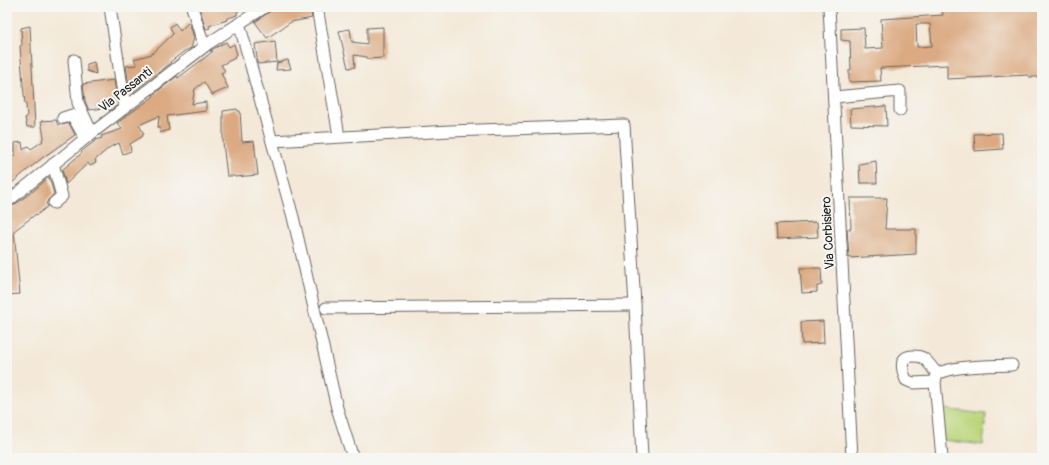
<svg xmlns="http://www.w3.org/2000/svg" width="1049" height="465" font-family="Pangolin,sans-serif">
  <rect width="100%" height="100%" fill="#f6f6f2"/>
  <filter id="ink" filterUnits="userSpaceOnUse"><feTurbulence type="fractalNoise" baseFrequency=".025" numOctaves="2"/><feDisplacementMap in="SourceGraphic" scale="8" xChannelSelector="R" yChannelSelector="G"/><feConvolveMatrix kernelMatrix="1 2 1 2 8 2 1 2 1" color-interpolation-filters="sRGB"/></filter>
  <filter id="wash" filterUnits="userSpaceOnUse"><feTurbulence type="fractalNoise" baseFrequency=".012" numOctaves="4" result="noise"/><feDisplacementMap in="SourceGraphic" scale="16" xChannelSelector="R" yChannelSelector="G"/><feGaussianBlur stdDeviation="0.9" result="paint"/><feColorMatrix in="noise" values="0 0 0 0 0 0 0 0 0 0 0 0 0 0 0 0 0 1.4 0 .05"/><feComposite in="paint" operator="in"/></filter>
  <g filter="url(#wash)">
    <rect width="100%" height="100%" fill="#f4e9d9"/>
    <path fill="#bad67c" stroke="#6b794c" d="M 943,409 L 986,414 L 983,445 L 942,440 Z"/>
    <g id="blocks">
      <g fill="#dbaa82" fill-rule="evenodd">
        <path d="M 199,7 L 244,7 L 237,12 L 237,15 L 226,19 L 227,20 L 209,26 L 210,28 L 206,29 Z"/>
        <path d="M 276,7 L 310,7 L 312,18 L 291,22 L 267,38 L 255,22 Z"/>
        <path d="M 942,7 L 1042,7 L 1042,77 L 1029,77 L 1029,75 L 947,79 L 947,65 L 880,68 L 881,81 L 849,82 L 849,70 L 851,70 L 850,41 L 841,40 L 841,29 L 864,28 L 865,49 L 883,48 L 881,19 L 943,15 ZM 916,24 L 930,24 L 932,46 L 917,47 Z"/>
        <path d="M 189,22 L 194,38 L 191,48 L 183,52 L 170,62 L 171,63 L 133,92 L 130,85 L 129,85 L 126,66 L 137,65 L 134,59 L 152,54 L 173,34 L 170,27 L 175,23 L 180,31 Z"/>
        <path d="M 30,26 L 35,127 L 27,127 L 25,118 L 27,117 L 26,104 L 25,104 L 23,84 L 20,46 L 22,45 L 21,28 Z"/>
        <path d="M 383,27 L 383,58 L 368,59 L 367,57 L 354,55 L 355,67 L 348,68 L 339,31 L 350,29 L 352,42 L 367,44 L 367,28 Z"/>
        <path d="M 275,41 L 277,62 L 258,64 L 255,44 Z"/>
        <path d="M 226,42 L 229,47 L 234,44 L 237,55 L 234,57 L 235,58 L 221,65 L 225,71 L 221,73 L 228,88 L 212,95 L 204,82 L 195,89 L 192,104 L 206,102 L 206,111 L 167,116 L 169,130 L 160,133 L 160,127 L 158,128 L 159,116 L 139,125 L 144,134 L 142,135 L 143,136 L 130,144 L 131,151 L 123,154 L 119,143 L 110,147 L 95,160 L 96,163 L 90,166 L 88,163 L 66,184 L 62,170 L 82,153 L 81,152 L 96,140 L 102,138 L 101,136 L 122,129 L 117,123 L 154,96 L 153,95 L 177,76 L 178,78 L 207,56 L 213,51 L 210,51 L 213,49 Z"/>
        <path d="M 288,60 L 291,69 L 276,70 L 277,63 Z"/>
        <path d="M 94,62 L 96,74 L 87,71 L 87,64 Z"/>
        <path d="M 114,80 L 118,105 L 109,111 L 108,108 L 104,110 L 104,108 L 89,110 L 85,101 L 83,84 Z"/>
        <path d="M 886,106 L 887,126 L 851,125 L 850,109 Z"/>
        <path d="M 237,109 L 238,111 L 240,111 L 242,142 L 254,141 L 258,175 L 235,177 L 235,176 L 227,176 L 223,143 L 223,111 Z"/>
        <path d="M 56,120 L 58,125 L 60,124 L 62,125 L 69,123 L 75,135 L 42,158 L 7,187 L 7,161 L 15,155 L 15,143 L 22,142 L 23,150 L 28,146 L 31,149 L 43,141 L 42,139 L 44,137 L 41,121 Z"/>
        <path d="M 1002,133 L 1003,149 L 975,151 L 974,134 Z"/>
        <path d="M 876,161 L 877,183 L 860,183 L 859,164 Z"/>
        <path d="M 49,177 L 54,194 L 48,200 L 46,204 L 48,206 L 37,215 L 36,214 L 14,231 L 20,294 L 7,295 L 7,272 L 9,272 L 7,250 L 7,210 L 32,192 Z"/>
        <path d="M 850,198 L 887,198 L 885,229 L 916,229 L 916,254 L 849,258 L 847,229 L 851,229 Z"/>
        <path d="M 817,222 L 818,237 L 777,239 L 776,224 Z"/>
        <path d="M 800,268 L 821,268 L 822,285 L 817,286 L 817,292 L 802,293 Z"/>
        <path d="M 823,321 L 824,343 L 802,344 L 801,322 Z"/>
      </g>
    </g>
  </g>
  <g filter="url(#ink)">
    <use href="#blocks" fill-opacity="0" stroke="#68645e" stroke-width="1"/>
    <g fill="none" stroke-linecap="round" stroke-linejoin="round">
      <defs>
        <g id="minor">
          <path d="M 110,7 L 125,107"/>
          <path d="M 192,7 L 204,46"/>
          <path d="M 317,7 L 338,130"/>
          <path d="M 829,7 L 852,458"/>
          <path d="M 239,23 L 293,217 L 337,408 L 353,458"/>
          <path d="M 74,60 L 78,103 L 92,133"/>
          <path d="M 834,97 L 900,91 L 900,110"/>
          <path d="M 63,118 L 72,115 L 85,138"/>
          <path d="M 272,141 L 450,131 L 624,125 L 635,305 L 642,458"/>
          <path d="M 53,164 L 62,196 L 54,203"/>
          <path d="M 7,202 L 92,133 L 209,43 L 265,7"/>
          <path d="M 326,308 L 635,305"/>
          <path d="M 935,382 L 913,383 L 906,380 C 902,370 898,356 913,356 C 917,356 920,356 923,358 C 928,361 933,369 937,374"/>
          <path d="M 942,458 L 935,382 L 937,374 C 954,365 992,366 1012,365"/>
        </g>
      </defs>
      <use href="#minor" stroke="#68645e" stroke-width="13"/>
      <use href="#minor" stroke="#fff" stroke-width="11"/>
    </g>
  </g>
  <g text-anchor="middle" stroke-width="4" stroke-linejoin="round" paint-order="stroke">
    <g font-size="13" fill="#1c1c1c" stroke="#f6f6f2">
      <text transform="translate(125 89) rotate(-38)" y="5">Via Passanti</text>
      <text transform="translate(827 233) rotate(-93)" y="5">Via Corbisiero</text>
    </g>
  </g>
  <rect width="1049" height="465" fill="none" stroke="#f6f6f2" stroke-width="24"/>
</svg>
